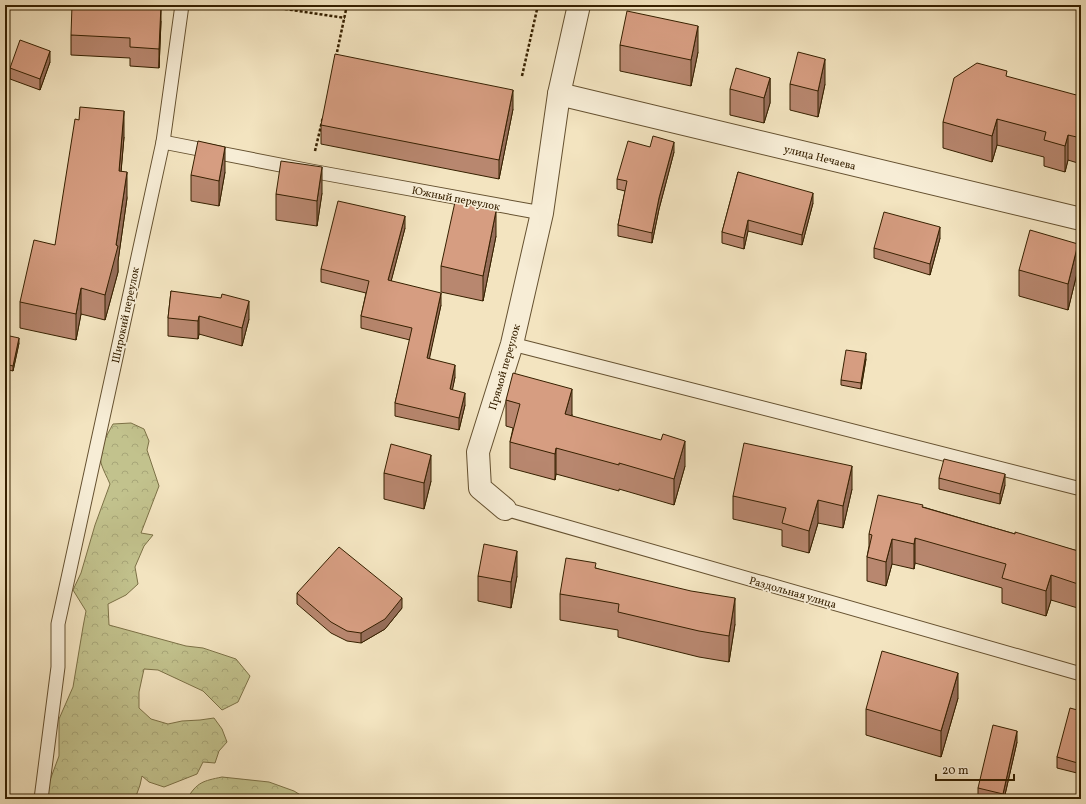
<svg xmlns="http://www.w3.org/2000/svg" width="1086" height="804" font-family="Vollkorn,serif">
  <defs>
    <pattern id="forest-crowns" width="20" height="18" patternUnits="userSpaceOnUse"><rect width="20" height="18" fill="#c2c28d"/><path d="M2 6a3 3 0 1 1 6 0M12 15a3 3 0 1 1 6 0" fill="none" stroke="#a7a678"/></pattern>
  </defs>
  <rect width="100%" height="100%" fill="#f3e4c0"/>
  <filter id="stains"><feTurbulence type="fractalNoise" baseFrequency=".005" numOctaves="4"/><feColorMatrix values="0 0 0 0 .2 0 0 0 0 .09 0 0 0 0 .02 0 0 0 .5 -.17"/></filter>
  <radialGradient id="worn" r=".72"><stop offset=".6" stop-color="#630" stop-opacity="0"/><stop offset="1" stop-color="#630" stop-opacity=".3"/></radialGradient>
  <g fill="url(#forest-crowns)" stroke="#7c7146">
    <path d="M 131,423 L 144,429 L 149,441 L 147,450 L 159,486 L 141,533 L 153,535 L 144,546 L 135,567 L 138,584 L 126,595 L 108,604 L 109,625 L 186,646 L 203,648 L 236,659 L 250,676 L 238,702 L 222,710 L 203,691 L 158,670 L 144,669 L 139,692 L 139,708 L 151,719 L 168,724 L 182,721 L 200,720 L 214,718 L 222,729 L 227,742 L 219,751 L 215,763 L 203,762 L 197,774 L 164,787 L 149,782 L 142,776 L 140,785 L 135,799 L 43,799 L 59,756 L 59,719 L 73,687 L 83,627 L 86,611 L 73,590 L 81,573 L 95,525 L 110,484 C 107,477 103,470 101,463 C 98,450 107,435 113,424 Z"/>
    <path d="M 222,777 L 269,782 L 294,791 L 307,799 L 187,799 C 197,782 203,781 222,777 Z"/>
  </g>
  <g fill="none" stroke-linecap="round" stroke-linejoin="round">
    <defs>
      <g id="service">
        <path d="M 163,142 L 311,171 L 542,213"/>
        <path d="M 512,344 L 1081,489"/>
        <path d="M 505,509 L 1081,674"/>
        <path d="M 41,799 L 58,667 L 58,624 L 163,142 L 182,5"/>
      </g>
      <g id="minor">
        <path d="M 559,94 L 1081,219"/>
        <path d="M 505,509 L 480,488 L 478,452 L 512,344 L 542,213 L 559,94 L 579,5"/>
      </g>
    </defs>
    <use href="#service" stroke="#655130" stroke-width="15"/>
    <use href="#minor" stroke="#655130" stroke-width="24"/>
    <g stroke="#362000" stroke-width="2.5" stroke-dasharray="3 2" stroke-linecap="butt">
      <path d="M 272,5 L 272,7 L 345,18"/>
      <path d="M 336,57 L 347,5"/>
      <path d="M 522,76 L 538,5"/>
      <path d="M 315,151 L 323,117"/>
    </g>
    <use href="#service" stroke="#f7edd6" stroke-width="13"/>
    <use href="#minor" stroke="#f7edd6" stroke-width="22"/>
  </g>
  <g fill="#b8876f" stroke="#362000">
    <path d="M 995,5 L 1004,5 L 1004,8 Z"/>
    <path d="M 161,21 L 159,68 L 130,66 L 130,58 L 71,55 L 71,35 Z"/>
    <path d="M 620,45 L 698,52 L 691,86 L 620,71 Z"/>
    <path d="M 50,62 L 40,90 L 10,79 L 10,68 Z"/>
    <path d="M 1007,77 L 1081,109 L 1081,164 L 1068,160 L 1065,172 L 1044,166 L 1044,157 L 997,145 L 992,162 L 943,148 L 943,122 Z"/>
    <path d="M 770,78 L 770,103 L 764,123 L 730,115 L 730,89 Z"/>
    <path d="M 790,84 L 825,84 L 818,117 L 790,110 Z"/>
    <path d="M 513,109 L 499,179 L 321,144 L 321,125 Z"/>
    <path d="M 124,137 L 121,171 L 127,198 L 118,261 L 118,272 L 105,320 L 81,314 L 76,340 L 20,328 L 20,302 L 55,245 Z"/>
    <path d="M 650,147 L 674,152 L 659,209 L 652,243 L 618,236 L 618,225 L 625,191 L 617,189 L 617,179 Z"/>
    <path d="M 225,172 L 219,206 L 191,201 L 191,175 Z"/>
    <path d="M 738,172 L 813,203 L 802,245 L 748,231 L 744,249 L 722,243 L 722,232 Z"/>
    <path d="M 322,193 L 317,226 L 276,220 L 276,194 Z"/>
    <path d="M 405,228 L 391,281 L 441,305 L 429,358 L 455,377 L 452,390 L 465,405 L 459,430 L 395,416 L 395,403 L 410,340 L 361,328 L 361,316 L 366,293 L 321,282 L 321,269 Z"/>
    <path d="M 496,236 L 483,301 L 441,292 L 441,266 Z"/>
    <path d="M 940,238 L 930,275 L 874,258 L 874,248 Z"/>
    <path d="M 1078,269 L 1068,310 L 1019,296 L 1019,270 Z"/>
    <path d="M 171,291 L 249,319 L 242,346 L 199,334 L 198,339 L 168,336 L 168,318 Z"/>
    <path d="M 5,335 L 19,343 L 13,371 L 5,369 Z"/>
    <path d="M 866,359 L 861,389 L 841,385 L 841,380 Z"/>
    <path d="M 506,400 L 572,414 L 572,416 L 685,466 L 674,505 L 619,489 L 619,491 L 556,474 L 555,480 L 510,468 L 510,442 L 513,428 L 506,426 Z"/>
    <path d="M 384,473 L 431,481 L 424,509 L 384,499 Z"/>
    <path d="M 939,478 L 1005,485 L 1000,504 L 939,489 Z"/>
    <path d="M 852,489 L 843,528 L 818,523 L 809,553 L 782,546 L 782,530 L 733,519 L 733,496 Z"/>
    <path d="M 923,507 L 1015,534 L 1078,551 L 1081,547 L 1081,609 L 1051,600 L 1046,616 L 1002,603 L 1002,588 L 915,563 L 914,569 L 892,564 L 886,586 L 867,581 L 867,557 L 869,546 L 869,534 Z"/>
    <path d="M 596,568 L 735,624 L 729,662 L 699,657 L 618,637 L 618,630 L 560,620 L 560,594 Z"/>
    <path d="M 478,576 L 517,576 L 511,608 L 478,601 Z"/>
    <path d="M 297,593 L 402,608 L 385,629 L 361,643 L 347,641 L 331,633 L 297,604 Z"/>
    <path d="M 958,698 L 941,757 L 866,735 L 866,709 Z"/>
    <path d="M 1081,711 L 1081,774 L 1057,768 L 1057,757 Z"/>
    <path d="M 1017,742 L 1004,799 L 978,799 L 978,788 Z"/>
  </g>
  <g fill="#966e5a" stroke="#362000">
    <path d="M 161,5 L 161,21 L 159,68 L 159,49 Z"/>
    <path d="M 698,26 L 698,52 L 691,86 L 691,60 Z"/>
    <path d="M 50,51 L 50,62 L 40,90 L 40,79 Z"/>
    <path d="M 825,59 L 825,84 L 818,117 L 818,91 Z"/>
    <path d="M 770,78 L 770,103 L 764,123 L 764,98 Z"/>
    <path d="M 513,90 L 513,109 L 499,179 L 499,160 Z"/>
    <path d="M 1080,96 L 1080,122 L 1077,108 Z"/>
    <path d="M 124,111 L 124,137 L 119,196 L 119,171 Z"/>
    <path d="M 997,119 L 997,145 L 992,162 L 992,136 Z"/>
    <path d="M 1068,135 L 1068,160 L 1065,172 L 1065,146 Z"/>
    <path d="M 674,142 L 674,152 L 659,209 L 652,243 L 652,233 L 659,198 Z"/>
    <path d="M 225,147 L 225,172 L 219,206 L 219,181 Z"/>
    <path d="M 322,167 L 322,193 L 317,226 L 317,201 Z"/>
    <path d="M 127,172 L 127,198 L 118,261 L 118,272 L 105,320 L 105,295 L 116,245 Z"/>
    <path d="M 813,193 L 813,203 L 802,245 L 802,235 Z"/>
    <path d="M 496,211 L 496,236 L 483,301 L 483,276 Z"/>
    <path d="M 405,216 L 405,228 L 388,293 L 388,280 Z"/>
    <path d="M 748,220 L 748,231 L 744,249 L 744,238 Z"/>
    <path d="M 940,227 L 940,238 L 930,275 L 930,264 Z"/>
    <path d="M 1078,244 L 1078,269 L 1068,310 L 1068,284 Z"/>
    <path d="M 81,288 L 81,314 L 76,340 L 76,314 Z"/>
    <path d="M 441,293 L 441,305 L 427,370 L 427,358 Z"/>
    <path d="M 249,301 L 249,319 L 242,346 L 242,328 Z"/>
    <path d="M 199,316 L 199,334 L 198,339 L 198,321 Z"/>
    <path d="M 19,338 L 19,343 L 13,371 L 13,366 Z"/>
    <path d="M 866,353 L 866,359 L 861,389 L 861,383 Z"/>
    <path d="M 455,365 L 455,377 L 450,402 L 450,389 Z"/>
    <path d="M 572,389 L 572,414 L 565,440 L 565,414 Z"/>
    <path d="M 465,393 L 465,405 L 459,430 L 459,418 Z"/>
    <path d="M 685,441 L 685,466 L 674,505 L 674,479 Z"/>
    <path d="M 556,448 L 556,474 L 555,480 L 555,454 Z"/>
    <path d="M 431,455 L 431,481 L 424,509 L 424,483 Z"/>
    <path d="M 852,466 L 852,489 L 843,528 L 843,506 Z"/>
    <path d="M 1005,474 L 1005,485 L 1000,504 L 1000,494 Z"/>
    <path d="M 818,500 L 818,523 L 809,553 L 809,531 Z"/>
    <path d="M 915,538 L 915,563 L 914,569 L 914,544 Z"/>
    <path d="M 892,539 L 892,564 L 886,586 L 886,562 Z"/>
    <path d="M 517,551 L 517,576 L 511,608 L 511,582 Z"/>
    <path d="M 1051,575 L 1051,600 L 1046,616 L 1046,591 Z"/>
    <path d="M 402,598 L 402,608 L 385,629 L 361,643 L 361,633 Z"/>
    <path d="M 735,598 L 735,624 L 729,662 L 729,636 Z"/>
    <path d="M 958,673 L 958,698 L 941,757 L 941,731 Z"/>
    <path d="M 1017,731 L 1017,742 L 1004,799 L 1003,799 L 1003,794 Z"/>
  </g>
  <g fill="#d69d81" stroke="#362000">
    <path d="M 72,5 L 161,5 L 159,49 L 130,47 L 130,38 L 71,35 Z"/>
    <path d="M 627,11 L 698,26 L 691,60 L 620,45 Z"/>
    <path d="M 20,40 L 50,51 L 40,79 L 10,68 Z"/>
    <path d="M 798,52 L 825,59 L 818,91 L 790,84 Z"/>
    <path d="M 335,54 L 513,90 L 499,160 L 321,125 Z"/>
    <path d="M 977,63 L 1007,71 L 1006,76 L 1080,96 L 1077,108 L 1081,109 L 1081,138 L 1068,135 L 1065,146 L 1044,140 L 1046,132 L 997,119 L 992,136 L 943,122 L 954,78 Z"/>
    <path d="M 736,68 L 770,78 L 764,98 L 730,89 Z"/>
    <path d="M 80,107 L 124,111 L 119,171 L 127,172 L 116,245 L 118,246 L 105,295 L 81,288 L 76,314 L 20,302 L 34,240 L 55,245 L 75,119 L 79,120 Z"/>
    <path d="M 653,136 L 674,142 L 659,198 L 652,233 L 618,225 L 627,181 L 617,179 L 628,141 L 650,147 Z"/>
    <path d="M 198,141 L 225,147 L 219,181 L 191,175 Z"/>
    <path d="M 281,161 L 322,167 L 317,201 L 276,194 Z"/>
    <path d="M 738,172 L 813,193 L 802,235 L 748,220 L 744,238 L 722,232 Z"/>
    <path d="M 338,201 L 405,216 L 388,280 L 441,293 L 427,358 L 455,365 L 450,389 L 465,393 L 459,418 L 395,403 L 412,328 L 361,316 L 369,281 L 321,269 Z"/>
    <path d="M 455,202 L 496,211 L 483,276 L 441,266 Z"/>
    <path d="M 884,212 L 940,227 L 930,264 L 874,248 Z"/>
    <path d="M 1030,230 L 1078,244 L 1068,284 L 1019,270 Z"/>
    <path d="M 171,291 L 221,298 L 222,294 L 249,301 L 242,328 L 199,316 L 198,321 L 168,318 Z"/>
    <path d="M 5,335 L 19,338 L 13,366 L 5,364 Z"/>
    <path d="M 846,350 L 866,353 L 861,383 L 841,380 Z"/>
    <path d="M 513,373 L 572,389 L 565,414 L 661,440 L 663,434 L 685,441 L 674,479 L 619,463 L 619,465 L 556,448 L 555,454 L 510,442 L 520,404 L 506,400 Z"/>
    <path d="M 744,443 L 852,466 L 843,506 L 818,500 L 809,531 L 782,523 L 786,508 L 733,496 Z"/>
    <path d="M 391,444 L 431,455 L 424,483 L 384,473 Z"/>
    <path d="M 944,459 L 1005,474 L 1000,494 L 939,478 Z"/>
    <path d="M 878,495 L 923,505 L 922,507 L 1015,534 L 1015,532 L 1078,551 L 1079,546 L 1081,547 L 1081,585 L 1051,575 L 1046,591 L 1002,578 L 1006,564 L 915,538 L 914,544 L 892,539 L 886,562 L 867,557 L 872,535 L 869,534 Z"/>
    <path d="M 484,544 L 517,551 L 511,582 L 478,576 Z"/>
    <path d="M 339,547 L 402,598 L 385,619 L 361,633 L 347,631 L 331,622 L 297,593 Z"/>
    <path d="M 566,558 L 596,563 L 595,568 L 691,591 L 735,598 L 729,636 L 699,631 L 618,612 L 619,604 L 560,594 Z"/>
    <path d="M 882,651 L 958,673 L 941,731 L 866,709 Z"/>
    <path d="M 1070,708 L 1081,711 L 1081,764 L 1057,757 Z"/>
    <path d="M 993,725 L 1017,731 L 1003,794 L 978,788 Z"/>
  </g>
  <g text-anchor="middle" stroke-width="3.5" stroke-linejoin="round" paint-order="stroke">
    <g font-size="11" fill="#362000" stroke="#f7edd6">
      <text transform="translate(820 157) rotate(14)" y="4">улица Нечаева</text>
      <text transform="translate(456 198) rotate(11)" y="4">Южный переулок</text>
      <text transform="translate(125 315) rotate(-78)" y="4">Широкий переулок</text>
      <text transform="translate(504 367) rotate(-74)" y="4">Прямой переулок</text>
      <text transform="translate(793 592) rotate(16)" y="4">Раздольная улица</text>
    </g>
  </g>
  <rect width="1086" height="804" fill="none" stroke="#f3e4c0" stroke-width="20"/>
  <rect x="6" y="6" width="1074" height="792" fill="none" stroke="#362000" stroke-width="2"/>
  <rect x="10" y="10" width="1066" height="784" fill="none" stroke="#362000"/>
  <path d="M936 774v6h78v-6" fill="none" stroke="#362000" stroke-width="2"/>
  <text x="942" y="774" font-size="12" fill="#362000" stroke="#f7edd6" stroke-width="3" paint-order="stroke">20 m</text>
  <rect width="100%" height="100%" filter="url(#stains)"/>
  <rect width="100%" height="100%" fill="url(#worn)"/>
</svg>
